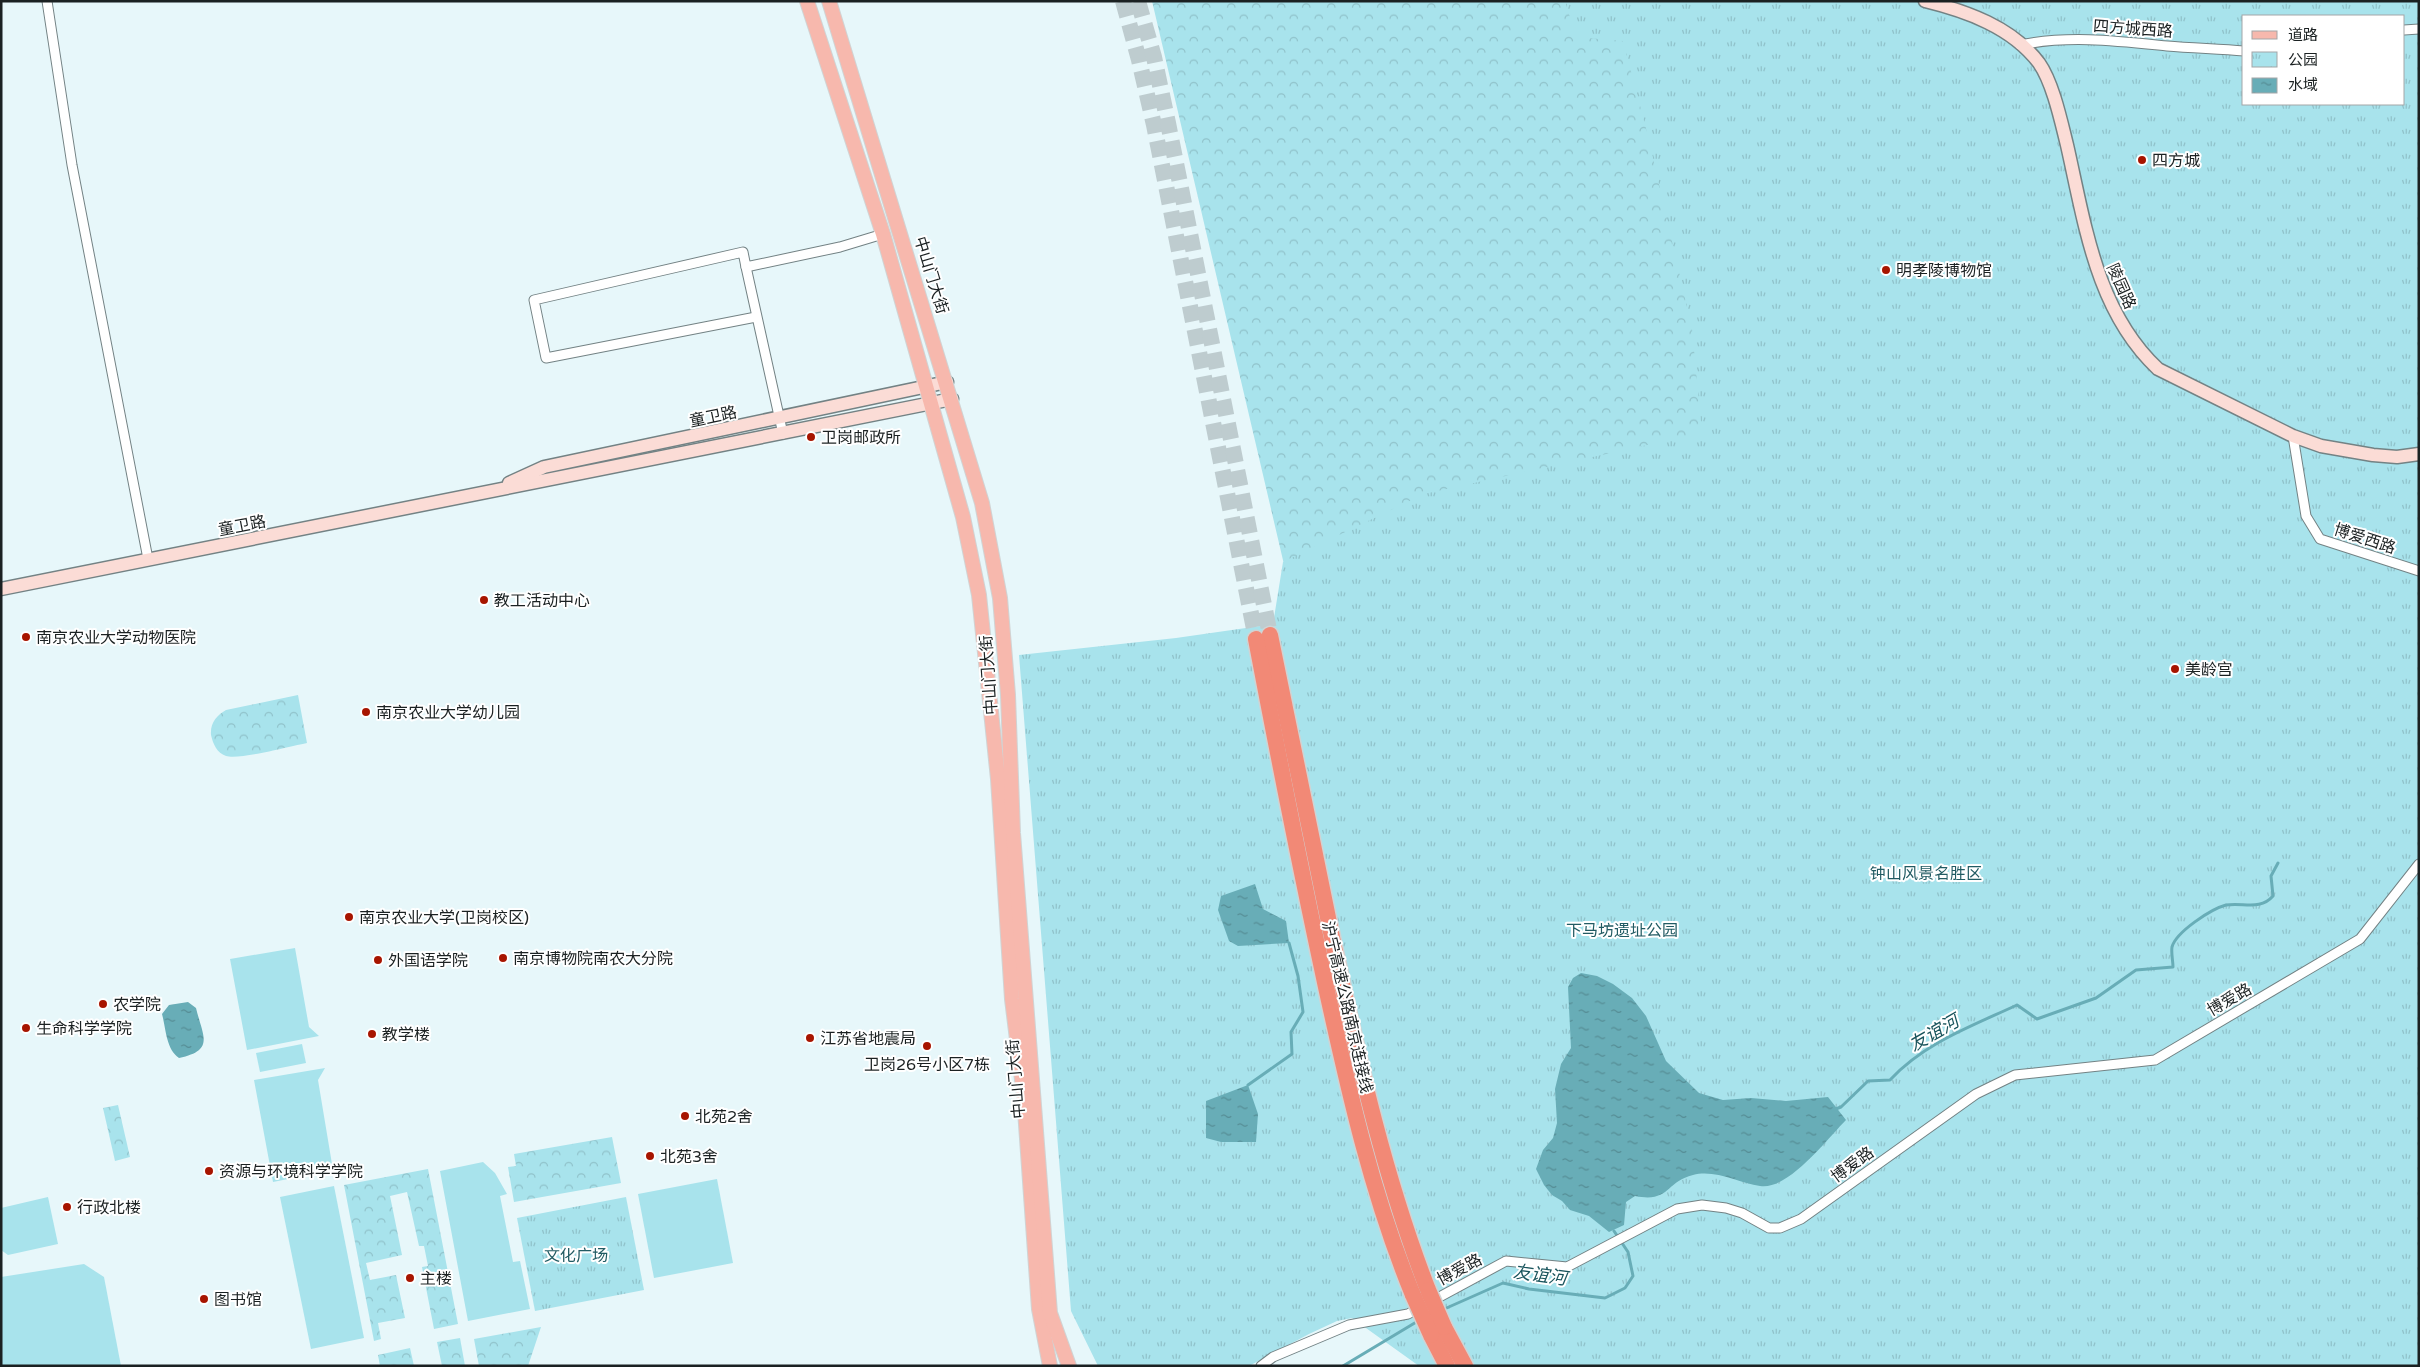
<svg xmlns="http://www.w3.org/2000/svg" width="2420" height="1367" font-family="'Varela Round','Noto Sans SC',sans-serif">
  <defs>
    <pattern id="forest-crowns" width="20" height="18" patternUnits="userSpaceOnUse" patternTransform="scale(1.25)"><rect width="20" height="18" fill="#a8e3ec"/><path d="M2 6a3 3 0 1 1 6 0M12 15a3 3 0 1 1 6 0" fill="none" stroke="#90c2ca"/></pattern>
    <pattern id="park-tufts" width="24" height="20" patternUnits="userSpaceOnUse" patternTransform="scale(1.25)"><rect width="24" height="20" fill="#a8e3ec"/><path d="M3 7l-1-3M5 7V3M7 7l1-3M15 17l-1-3M17 17v-4M19 17l1-3" fill="none" stroke="#90c2ca"/></pattern>
    <pattern id="water-ripples" width="26" height="14" patternUnits="userSpaceOnUse" patternTransform="scale(1.25)"><rect width="26" height="14" fill="#68adb7"/><path d="M2 4q2-2 4 0t4 0M15 11q2-2 4 0t4 0" fill="none" stroke="#558c94"/></pattern>
  </defs>
  <rect width="100%" height="100%" fill="#e7f7fa"/>
  <g fill="#a8e3ec">
    <path d="M 295,948 L 309,1027 L 319,1036 L 247,1050 L 230,959 Z"/>
    <path d="M 302,1044 L 306,1063 L 260,1072 L 256,1053 Z"/>
    <path d="M 325,1068 L 318,1080 L 333,1170 L 273,1182 L 254,1080 Z"/>
    <path d="M 483,1162 L 495,1173 L 507,1194 L 500,1196 L 513,1262 L 520,1261 L 530,1309 L 468,1321 L 440,1171 Z"/>
    <path d="M 717,1179 L 733,1263 L 654,1278 L 638,1194 Z"/>
    <path d="M 334,1186 L 364,1338 L 311,1349 L 280,1197 Z"/>
    <path d="M 48,1197 L 58,1244 L 8,1255 L 1,1250 L 1,1208 Z"/>
    <path d="M 84,1264 L 104,1277 L 121,1366 L 1,1366 L 1,1277 Z"/>
  </g>
  <g fill="url(#forest-crowns)" fill-rule="evenodd">
    <path d="M 1152,1 L 2419,1 L 2419,758 L 1312,684 ZM 2244,16 L 2404,16 L 2404,104 L 2244,104 Z"/>
    <path d="M 298,695 L 307,743 C 291,746 240,760 226,756 C 217,753 213,744 211,735 C 210,723 217,715 226,710 Z"/>
    <path d="M 118,1105 L 130,1157 L 115,1161 L 103,1108 Z"/>
    <path d="M 612,1137 L 621,1183 L 514,1202 L 508,1167 L 516,1166 L 514,1154 Z"/>
    <path d="M 428,1169 L 458,1324 L 434,1329 L 422,1267 L 428,1266 L 424,1246 L 419,1246 L 407,1192 L 390,1196 L 402,1255 L 366,1263 L 370,1280 L 396,1275 L 405,1318 L 378,1323 L 381,1339 L 374,1341 L 344,1185 Z"/>
    <path d="M 541,1327 L 528,1366 L 479,1366 L 474,1339 Z"/>
    <path d="M 460,1338 L 465,1366 L 442,1366 L 437,1342 Z"/>
    <path d="M 410,1348 L 414,1366 L 380,1366 L 378,1355 Z"/>
  </g>
  <g fill="url(#park-tufts)" fill-rule="evenodd">
    <path d="M 1565,1 L 2419,1 L 2419,1366 L 1419,1366 L 1352,1318 L 1337,1321 L 1309,1334 L 1249,1366 L 1098,1366 L 1071,1311 L 1019,655 L 1176,638 L 1273,624 L 1283,562 L 1424,494 L 1702,433 L 1692,329 L 1648,136 L 1623,41 L 1576,37 ZM 2244,16 L 2404,16 L 2404,104 L 2244,104 Z"/>
    <path d="M 626,1197 L 644,1290 L 535,1311 L 517,1218 Z"/>
  </g>
  <g fill="url(#water-ripples)">
    <path d="M 1255,884 L 1263,909 L 1286,921 L 1289,943 L 1238,946 L 1229,941 L 1218,910 L 1221,896 Z"/>
    <path d="M 1581,973 L 1597,976 L 1613,984 L 1632,998 L 1646,1016 L 1666,1061 L 1699,1093 L 1723,1100 L 1751,1098 L 1786,1101 L 1828,1097 L 1846,1120 C 1828,1138 1788,1191 1760,1186 C 1739,1183 1715,1169 1693,1175 C 1665,1182 1670,1203 1635,1196 L 1626,1202 L 1624,1225 L 1609,1232 L 1589,1216 L 1570,1210 L 1562,1201 L 1552,1195 L 1544,1185 L 1536,1169 L 1543,1150 L 1553,1138 L 1557,1123 L 1555,1089 L 1561,1064 L 1571,1048 L 1568,987 L 1573,978 Z"/>
    <path d="M 188,1002 L 196,1008 C 203,1037 215,1050 179,1058 C 166,1049 166,1029 162,1014 L 169,1005 Z"/>
    <path d="M 1248,1085 L 1258,1114 L 1256,1142 L 1221,1142 L 1206,1138 L 1206,1101 Z"/>
  </g>
  <g fill="none" stroke-linecap="round" stroke-linejoin="round">
    <g stroke="#68adb7" stroke-width="3">
      <path d="M 1248,1085 L 1292,1054 L 1291,1032 L 1303,1012 L 1298,976 L 1289,943"/>
      <path d="M 1833,1110 L 1841,1107 L 1868,1081 L 1890,1080 C 1924,1043 1972,1026 2017,1005 L 2037,1019 L 2096,998 L 2136,970 L 2173,967 C 2173,961 2171,953 2172,947 C 2176,932 2211,909 2226,905 C 2243,902 2260,911 2273,896 L 2271,876 L 2278,863"/>
      <path d="M 1442,1310 L 1503,1283 L 1529,1289 L 1605,1298 L 1625,1288 L 1633,1276 L 1628,1252 L 1614,1231"/>
      <path d="M 1343,1366 L 1418,1321"/>
    </g>
    <g stroke="#becccf" stroke-width="16" stroke-dasharray="16 8" stroke-linecap="butt">
      <path d="M 1123,1 L 1139,60 L 1154,125 L 1256,639"/>
      <path d="M 1138,1 L 1154,57 L 1168,123 L 1270,635"/>
    </g>
    <defs>
      <g id="street">
        <path d="M 47,1 L 72,165 L 148,559"/>
        <path d="M 2404,30 L 2419,29"/>
        <path d="M 2020,45 C 2069,35 2118,41 2167,46 C 2192,48 2218,49 2244,51"/>
        <path d="M 746,267 L 783,434"/>
        <path d="M 756,317 L 546,358 L 534,300 L 743,252 L 746,267 L 840,247 L 883,234"/>
        <path d="M 2293,436 L 2306,516 L 2320,539 L 2419,571"/>
        <path d="M 1261,1366 L 1273,1357 L 1349,1325 L 1408,1314 L 1506,1261 L 1567,1267 L 1677,1209 L 1702,1205 L 1726,1208 L 1742,1213 L 1769,1228 L 1780,1228 L 1801,1219 L 1976,1094 L 2015,1075 L 2155,1060 L 2360,939 L 2419,864"/>
      </g>
      <g id="secondary">
        <path d="M 1925,1 C 1966,11 2012,27 2039,63 C 2053,83 2061,121 2067,145 C 2085,224 2096,311 2158,369 L 2293,436 L 2321,446 L 2373,455 L 2397,457 L 2419,454"/>
        <path d="M 509,483 L 544,467 L 947,382"/>
        <path d="M 1,589 L 952,399"/>
      </g>
      <g id="primary">
        <path d="M 807,1 L 883,234 L 963,517 L 979,595 L 998,779 L 1012,999 L 1024,1096 L 1039,1309 L 1050,1366"/>
        <path d="M 829,1 L 982,503 L 1000,598 L 1008,695 L 1013,833 L 1050,1313 L 1069,1366"/>
      </g>
      <g id="highway">
        <path d="M 1270,635 C 1291,739 1312,843 1334,947 C 1359,1064 1385,1179 1428,1290"/>
        <path d="M 1256,639 C 1278,755 1301,871 1326,987 C 1349,1092 1372,1195 1413,1295"/>
        <path d="M 1444,1327 L 1465,1366"/>
        <path d="M 1431,1335 L 1447,1366"/>
      </g>
    </defs>
    <use href="#street" stroke="#738284" stroke-width="11"/>
    <use href="#secondary" stroke="#738284" stroke-width="15"/>
    <use href="#primary" stroke="#d1d3d3" stroke-width="16"/>
    <use href="#highway" stroke="#d1d3d3" stroke-width="19"/>
    <use href="#street" stroke="#fff" stroke-width="9"/>
    <use href="#secondary" stroke="#fbdcd6" stroke-width="12"/>
    <use href="#primary" stroke="#f7b8ad" stroke-width="14"/>
    <use href="#highway" stroke="#f28976" stroke-width="16"/>
    <defs>
      <g id="highway-bridge">
        <path d="M 1428,1290 L 1444,1327"/>
        <path d="M 1413,1295 L 1431,1335"/>
      </g>
    </defs>
    <use href="#highway-bridge" stroke="#d1d3d3" stroke-width="19" stroke-linecap="butt"/>
    <use href="#highway-bridge" stroke="#f28976" stroke-width="16"/>
  </g>
  <g fill="#a71500" stroke="#fff" stroke-width="2">
    <circle cx="2142" cy="160" r="5"/>
    <circle cx="1886" cy="270" r="5"/>
    <circle cx="811" cy="437" r="5"/>
    <circle cx="484" cy="600" r="5"/>
    <circle cx="26" cy="637" r="5"/>
    <circle cx="2175" cy="669" r="5"/>
    <circle cx="366" cy="712" r="5"/>
    <circle cx="349" cy="917" r="5"/>
    <circle cx="503" cy="958" r="5"/>
    <circle cx="378" cy="960" r="5"/>
    <circle cx="103" cy="1004" r="5"/>
    <circle cx="26" cy="1028" r="5"/>
    <circle cx="372" cy="1034" r="5"/>
    <circle cx="810" cy="1038" r="5"/>
    <circle cx="927" cy="1046" r="5"/>
    <circle cx="685" cy="1116" r="5"/>
    <circle cx="650" cy="1156" r="5"/>
    <circle cx="209" cy="1171" r="5"/>
    <circle cx="67" cy="1207" r="5"/>
    <circle cx="410" cy="1278" r="5"/>
    <circle cx="204" cy="1299" r="5"/>
  </g>
  <g text-anchor="middle" stroke-width="4" stroke-linejoin="round" paint-order="stroke">
    <g font-size="16" fill="#1b2122" stroke="#fff">
      <text transform="translate(2133 28) rotate(4)" y="6">四方城西路</text>
      <text transform="translate(932 275) rotate(73)" y="6">中山门大街</text>
      <text transform="translate(2122 286) rotate(66)" y="6">陵园路</text>
      <text transform="translate(713 416) rotate(-12)" y="6">童卫路</text>
      <text transform="translate(242 525) rotate(-11)" y="6">童卫路</text>
      <text transform="translate(2365 538) rotate(18)" y="6">博爱西路</text>
      <text transform="translate(988 675) rotate(-94)" y="6">中山门大街</text>
      <text transform="translate(2229 999) rotate(-30)" y="6">博爱路</text>
      <text transform="translate(1348 1007) rotate(77)" y="6">沪宁高速公路南京连接线</text>
      <text transform="translate(1015 1079) rotate(-95)" y="6">中山门大街</text>
      <text transform="translate(1852 1164) rotate(-36)" y="6">博爱路</text>
      <text transform="translate(1459 1269) rotate(-28)" y="6">博爱路</text>
    </g>
    <g font-size="16" fill="#1b2122" stroke="#fff" text-anchor="start">
      <text x="2152" y="166">四方城</text>
      <text x="1896" y="276">明孝陵博物馆</text>
      <text x="821" y="443">卫岗邮政所</text>
      <text x="494" y="606">教工活动中心</text>
      <text x="36" y="643">南京农业大学动物医院</text>
      <text x="2185" y="675">美龄宫</text>
      <text x="376" y="718">南京农业大学幼儿园</text>
      <text x="359" y="923">南京农业大学(卫岗校区)</text>
      <text x="513" y="964">南京博物院南农大分院</text>
      <text x="388" y="966">外国语学院</text>
      <text x="113" y="1010">农学院</text>
      <text x="36" y="1034">生命科学学院</text>
      <text x="382" y="1040">教学楼</text>
      <text x="820" y="1044">江苏省地震局</text>
      <text x="927" y="1070" text-anchor="middle">卫岗26号小区7栋</text>
      <text x="695" y="1122">北苑2舍</text>
      <text x="660" y="1162">北苑3舍</text>
      <text x="219" y="1177">资源与环境科学学院</text>
      <text x="77" y="1213">行政北楼</text>
      <text x="420" y="1284">主楼</text>
      <text x="214" y="1305">图书馆</text>
    </g>
    <g font-size="16" fill="#215b63" stroke="#fff">
      <text x="1926" y="879">钟山风景名胜区</text>
      <text x="1622" y="936">下马坊遗址公园</text>
      <text x="576" y="1261">文化广场</text>
    </g>
    <g font-size="18" font-style="italic" fill="#19545c" stroke="#fff">
      <text transform="translate(1934 1033) rotate(-30)" y="6">友谊河</text>
      <text transform="translate(1540 1275) rotate(8)" y="6">友谊河</text>
    </g>
  </g>
  <rect width="2420" height="1367" fill="none" stroke="#1b2122" stroke-width="5"/>
  <rect x="2242" y="15" width="162" height="90" fill="#ffffff" stroke="#a4a6a7"/>
  <rect x="2252" y="31" width="25" height="8" fill="#f7b8ad" stroke="#a4a6a7"/>
  <text x="2288" y="40" font-size="15" fill="#1b2122">道路</text>
  <rect x="2252" y="52" width="25" height="15" fill="url(#park-tufts)" stroke="#a4a6a7"/>
  <text x="2288" y="65" font-size="15" fill="#1b2122">公园</text>
  <rect x="2252" y="78" width="25" height="15" fill="url(#water-ripples)" stroke="#a4a6a7"/>
  <text x="2288" y="90" font-size="15" fill="#1b2122">水域</text>
</svg>
